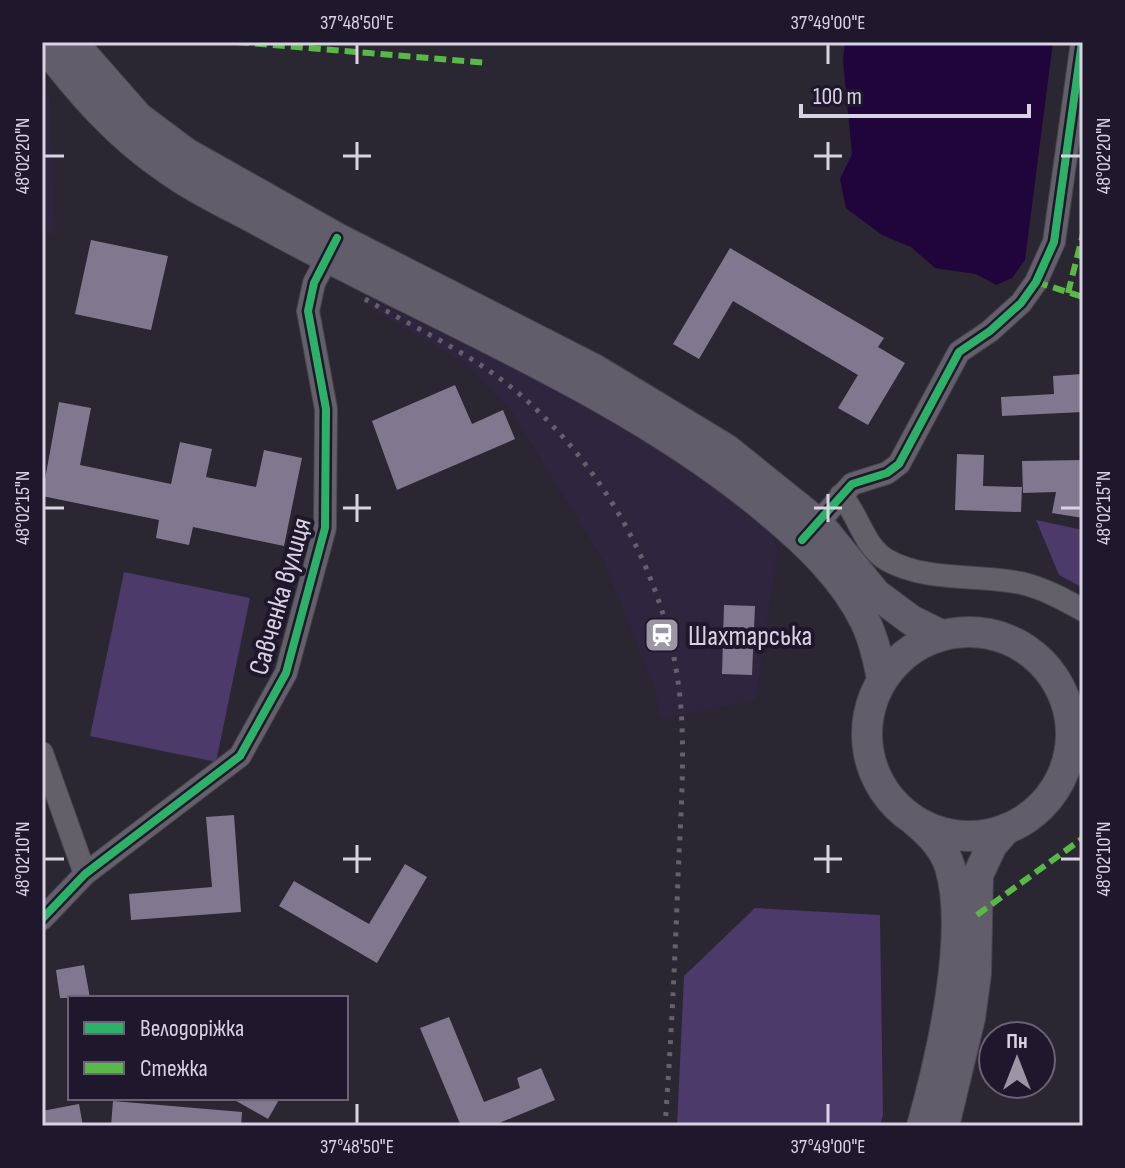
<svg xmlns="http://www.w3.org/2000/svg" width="1125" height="1168" font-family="'Sofia Sans Condensed',sans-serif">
  <rect width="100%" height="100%" fill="#2a2632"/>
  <g fill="#2e253f">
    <path d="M 42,93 L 50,95 L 55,235 L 42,232 Z"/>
    <path d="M 365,297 L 535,376 L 685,464 L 771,534 L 778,548 L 756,700 L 660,719 L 654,688 L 604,562 L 510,409 L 464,363 L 362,303 Z"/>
  </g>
  <g fill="#4b3a6a">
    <path d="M 1036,520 L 1083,530 L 1083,588 L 1059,575 Z"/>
    <path d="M 124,572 L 250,598 L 216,762 L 90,736 Z"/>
    <path d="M 755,908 L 880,915 L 883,1115 L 880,1126 L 677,1126 L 684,976 Z"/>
  </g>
  <path fill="#20053d" d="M 845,42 L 1053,42 L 1025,260 L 1012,278 L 996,285 L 976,274 L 935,268 L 911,247 L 882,235 L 846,208 L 840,179 L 852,154 L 843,61 Z"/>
  <g fill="#80788f">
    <path d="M 91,240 L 168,256 L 151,330 L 75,314 Z"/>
    <path d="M 730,248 L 884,338 L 878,347 L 905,363 L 868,425 L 838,408 L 858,375 L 733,301 L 699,359 L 673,344 Z"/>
    <path d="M 1082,374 L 1083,412 L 1002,416 L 1001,397 L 1054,394 L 1053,376 Z"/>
    <path d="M 455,385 L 472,424 L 503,410 L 515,439 L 397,490 L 372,421 Z"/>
    <path d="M 59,402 L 91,408 L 80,465 L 171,484 L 180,442 L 212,449 L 206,477 L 256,487 L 264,450 L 302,458 L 284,546 L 193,527 L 189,545 L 156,538 L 159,520 L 42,496 Z"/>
    <path d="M 957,454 L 984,455 L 983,486 L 1022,487 L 1021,512 L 955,510 Z"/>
    <path d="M 1083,460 L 1083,518 L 1052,513 L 1056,492 L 1023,493 L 1022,461 Z"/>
    <path d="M 724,605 L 755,606 L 752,675 L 722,674 Z"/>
    <path d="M 234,815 L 241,912 L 131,920 L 129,894 L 212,887 L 206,817 Z"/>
    <path d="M 405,864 L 427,877 L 377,963 L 279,906 L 294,881 L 369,924 Z"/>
    <path d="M 84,965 L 90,998 L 60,998 L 56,970 Z"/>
    <path d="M 449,1017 L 484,1102 L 520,1088 L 517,1078 L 541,1068 L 555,1100 L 492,1126 L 461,1126 L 420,1028 Z"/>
    <path d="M 231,1098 L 280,1098 L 268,1119 Z"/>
    <path d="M 113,1101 L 242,1112 L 241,1126 L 111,1126 Z"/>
    <path d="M 79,1104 L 83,1126 L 42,1126 L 42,1111 Z"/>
  </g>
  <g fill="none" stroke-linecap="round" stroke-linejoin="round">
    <defs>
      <g id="minor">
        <path d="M 841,495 C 859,515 863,546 887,560 C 926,582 978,574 1021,583 C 1043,588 1063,599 1083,610"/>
        <path d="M 809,533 L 852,484 L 887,473 L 899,464 L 959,352 L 990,331 L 1021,303 L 1036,282 L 1054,242 L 1082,42"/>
        <path d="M 42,753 L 85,874"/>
        <path d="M 42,919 L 85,874 L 240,756 L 286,673 L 325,528 L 326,409 L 308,311 L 314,283 L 333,247"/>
      </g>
      <g id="major">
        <path d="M 42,42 C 78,90 118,136 169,170 C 198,191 232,206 263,223 C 428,315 628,391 771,513 C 807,543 844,578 865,621 C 874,640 878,659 882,679"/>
        <path d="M 72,42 L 138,117 L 186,153 L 337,238 L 594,369 L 726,449 L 818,523 L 876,594 L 911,620 L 941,635"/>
        <circle cx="969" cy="734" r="102"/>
        <path d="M 917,823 C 932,835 944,848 950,867 C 970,934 941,1059 922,1126"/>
        <path d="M 944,1126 L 970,1018 L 976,974 L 978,875 L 992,845 L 1006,829"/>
      </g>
    </defs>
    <use href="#minor" stroke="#46434e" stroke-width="24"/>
    <use href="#major" stroke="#46434e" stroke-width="32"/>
    <use href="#minor" stroke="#63606a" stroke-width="22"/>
    <use href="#major" stroke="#615d6a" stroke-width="30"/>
    <path stroke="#64616a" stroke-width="5" stroke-dasharray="4 8" stroke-linecap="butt" d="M 365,299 C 419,330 478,357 524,398 C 617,481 678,602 682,727 C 684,777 680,828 678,878 C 675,961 671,1043 665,1126"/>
    <g stroke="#58b947" stroke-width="6" stroke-dasharray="12 6" stroke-linecap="butt">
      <path d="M 237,42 L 488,63"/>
      <path d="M 1036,282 L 1083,297"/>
      <path d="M 1068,293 L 1083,234"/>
      <path d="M 977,915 L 1083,838"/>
    </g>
    <defs>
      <g id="cycleway">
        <path d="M 802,540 L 852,484 L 887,473 L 899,464 L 959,352 L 990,331 L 1021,303 L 1036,282 L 1054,242 L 1082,42"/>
        <path d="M 42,919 L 85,874 L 240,756 L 286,673 L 325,528 L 326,409 L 308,311 L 314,283 L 337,238"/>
      </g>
    </defs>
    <use href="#cycleway" stroke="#1f182d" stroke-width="13"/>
    <use href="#cycleway" stroke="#2db169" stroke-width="8"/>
  </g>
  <path fill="none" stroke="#d7d3e2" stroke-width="3" d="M 357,44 L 357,64M 828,44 L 828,64M 357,142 L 357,170M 828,142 L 828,170M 44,156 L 64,156M 343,156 L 371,156M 814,156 L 842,156M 1061,156 L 1081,156M 357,494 L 357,522M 828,494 L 828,522M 44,508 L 64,508M 343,508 L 371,508M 814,508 L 842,508M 1061,508 L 1081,508M 357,845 L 357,873M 828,845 L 828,873M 44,859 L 64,859M 343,859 L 371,859M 814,859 L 842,859M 1061,859 L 1081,859M 357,1104 L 357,1124M 828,1104 L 828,1124"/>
  <defs>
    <symbol id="station-square" viewBox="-11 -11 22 22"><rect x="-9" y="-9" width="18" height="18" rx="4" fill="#9a96a4" stroke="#1f182d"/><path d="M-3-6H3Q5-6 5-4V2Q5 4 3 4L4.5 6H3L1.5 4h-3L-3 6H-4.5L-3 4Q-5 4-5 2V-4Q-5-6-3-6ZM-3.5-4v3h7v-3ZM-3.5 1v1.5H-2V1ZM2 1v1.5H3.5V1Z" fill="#fff"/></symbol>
  </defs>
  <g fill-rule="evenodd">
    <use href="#station-square" x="642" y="615" width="40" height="40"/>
  </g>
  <g text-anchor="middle" stroke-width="8" stroke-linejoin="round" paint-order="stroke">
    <g font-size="28" fill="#d7d3e2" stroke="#1f182d">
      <text transform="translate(279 596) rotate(-74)" y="10">Савченка вулиця</text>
    </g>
    <g font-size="28" fill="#d7d3e2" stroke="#1f182d" text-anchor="start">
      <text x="688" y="645">Шахтарська</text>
    </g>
  </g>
  <rect width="1125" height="1168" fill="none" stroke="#1f182d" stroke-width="88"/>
  <rect x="68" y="996" width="280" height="104" fill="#1f182d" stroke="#696375" stroke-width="2"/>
  <rect x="84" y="1022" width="40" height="12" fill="#2db169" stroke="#696375" stroke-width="2"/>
  <text x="140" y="1036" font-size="24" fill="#d7d3e2">Велодоріжка</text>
  <rect x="84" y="1062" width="40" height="12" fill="#58b947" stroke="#696375" stroke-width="2"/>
  <text x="140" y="1076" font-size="24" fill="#d7d3e2">Стежка</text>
  <g transform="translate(1017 1060)"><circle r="38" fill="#1f182d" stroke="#696375" stroke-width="2"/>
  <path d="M0-6L14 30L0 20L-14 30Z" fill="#9a96a4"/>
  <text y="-12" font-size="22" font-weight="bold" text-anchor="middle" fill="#d7d3e2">Пн</text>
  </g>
  <path d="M801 104v12h228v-12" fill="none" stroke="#d7d3e2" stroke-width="4"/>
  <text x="813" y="104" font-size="24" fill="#d7d3e2" stroke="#1f182d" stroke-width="6" paint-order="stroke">100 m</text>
  <rect x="44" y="44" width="1037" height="1080" fill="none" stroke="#d7d3e2" stroke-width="3"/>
  <g font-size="20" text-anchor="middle" fill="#d7d3e2">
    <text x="357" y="29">37°48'50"E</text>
    <text x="828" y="29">37°49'00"E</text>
    <text transform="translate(22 156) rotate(-90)" y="7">48°02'20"N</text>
    <text transform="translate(1103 156) rotate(-90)" y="7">48°02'20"N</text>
    <text transform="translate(22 508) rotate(-90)" y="7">48°02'15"N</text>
    <text transform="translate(1103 508) rotate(-90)" y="7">48°02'15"N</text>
    <text transform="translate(22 859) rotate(-90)" y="7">48°02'10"N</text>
    <text transform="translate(1103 859) rotate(-90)" y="7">48°02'10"N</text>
    <text x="357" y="1153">37°48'50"E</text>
    <text x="828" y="1153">37°49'00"E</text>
  </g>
</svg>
